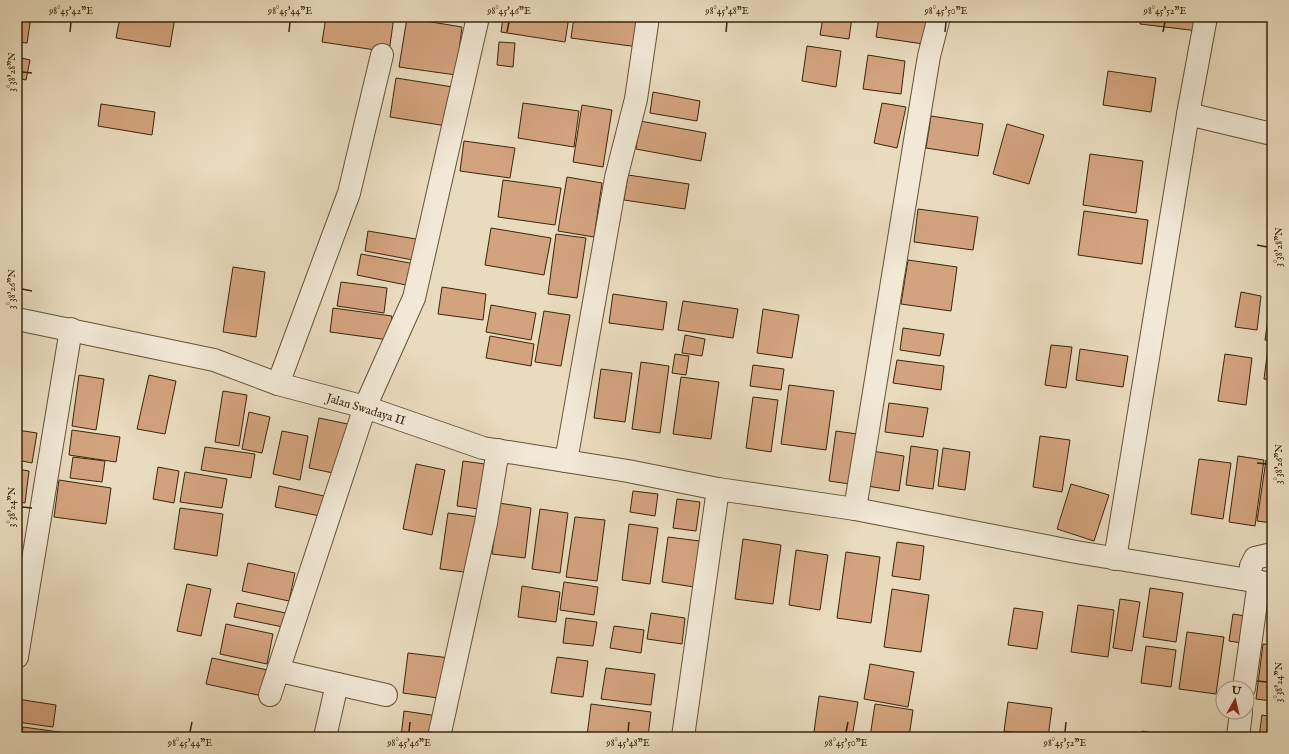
<svg xmlns="http://www.w3.org/2000/svg" width="1289" height="754" font-family="'IM FELL English',serif">
  <rect width="100%" height="100%" fill="#e9dbbe"/>
  <filter id="stains"><feTurbulence type="fractalNoise" baseFrequency=".005" numOctaves="4"/><feColorMatrix values="0 0 0 0 .2 0 0 0 0 .09 0 0 0 0 .02 0 0 0 .5 -.17"/></filter>
  <radialGradient id="worn" r=".72"><stop offset=".6" stop-color="#630" stop-opacity="0"/><stop offset="1" stop-color="#630" stop-opacity=".3"/></radialGradient>
  <g fill="#d3a37f" stroke="#39260a">
    <path d="M 17,17 L 31,17 L 27,43 L 17,42 Z"/>
    <path d="M 120,17 L 175,17 L 170,47 L 116,38 Z"/>
    <path d="M 326,17 L 394,17 L 389,52 L 322,42 Z"/>
    <path d="M 503,17 L 569,17 L 565,42 L 501,32 Z"/>
    <path d="M 574,17 L 643,17 L 638,47 L 571,38 Z"/>
    <path d="M 823,17 L 852,17 L 849,39 L 820,35 Z"/>
    <path d="M 879,17 L 934,17 L 930,45 L 876,37 Z"/>
    <path d="M 1141,17 L 1199,17 L 1198,31 L 1140,24 Z"/>
    <path d="M 407,18 L 462,27 L 456,75 L 399,67 Z"/>
    <path d="M 499,42 L 515,43 L 513,67 L 497,65 Z"/>
    <path d="M 807,46 L 841,51 L 836,87 L 802,81 Z"/>
    <path d="M 868,55 L 905,61 L 901,94 L 863,89 Z"/>
    <path d="M 17,57 L 30,60 L 26,80 L 17,78 Z"/>
    <path d="M 1108,71 L 1156,78 L 1151,112 L 1103,105 Z"/>
    <path d="M 396,78 L 453,87 L 447,126 L 390,117 Z"/>
    <path d="M 653,92 L 700,101 L 697,121 L 650,113 Z"/>
    <path d="M 523,103 L 579,111 L 574,147 L 518,138 Z"/>
    <path d="M 882,103 L 906,107 L 897,148 L 874,143 Z"/>
    <path d="M 101,104 L 155,112 L 152,135 L 98,126 Z"/>
    <path d="M 582,105 L 612,110 L 603,167 L 573,162 Z"/>
    <path d="M 931,116 L 983,124 L 978,156 L 926,148 Z"/>
    <path d="M 640,121 L 706,133 L 701,161 L 636,149 Z"/>
    <path d="M 1007,124 L 1044,135 L 1029,184 L 993,174 Z"/>
    <path d="M 464,141 L 515,148 L 510,178 L 460,171 Z"/>
    <path d="M 1090,154 L 1143,161 L 1136,213 L 1083,205 Z"/>
    <path d="M 628,175 L 689,184 L 685,209 L 624,200 Z"/>
    <path d="M 567,177 L 602,183 L 594,237 L 558,231 Z"/>
    <path d="M 503,180 L 561,188 L 555,225 L 498,217 Z"/>
    <path d="M 918,209 L 978,217 L 973,250 L 914,242 Z"/>
    <path d="M 1084,211 L 1148,220 L 1142,264 L 1078,255 Z"/>
    <path d="M 491,228 L 551,238 L 544,275 L 485,265 Z"/>
    <path d="M 368,231 L 416,239 L 413,260 L 365,251 Z"/>
    <path d="M 556,234 L 586,238 L 577,298 L 548,294 Z"/>
    <path d="M 361,254 L 415,264 L 411,286 L 357,275 Z"/>
    <path d="M 908,260 L 957,267 L 951,311 L 901,304 Z"/>
    <path d="M 233,267 L 265,272 L 256,337 L 223,332 Z"/>
    <path d="M 341,282 L 387,288 L 384,313 L 337,306 Z"/>
    <path d="M 442,287 L 486,294 L 483,320 L 438,314 Z"/>
    <path d="M 1241,292 L 1261,296 L 1257,330 L 1235,327 Z"/>
    <path d="M 613,294 L 667,302 L 663,330 L 609,323 Z"/>
    <path d="M 683,301 L 738,309 L 733,338 L 678,330 Z"/>
    <path d="M 491,305 L 536,313 L 531,340 L 486,332 Z"/>
    <path d="M 333,308 L 392,316 L 389,340 L 330,332 Z"/>
    <path d="M 763,309 L 799,315 L 792,358 L 757,353 Z"/>
    <path d="M 544,311 L 570,315 L 561,366 L 535,362 Z"/>
    <path d="M 1269,312 L 1272,313 L 1272,341 L 1265,340 Z"/>
    <path d="M 903,328 L 944,334 L 940,356 L 900,350 Z"/>
    <path d="M 685,335 L 705,339 L 702,356 L 682,353 Z"/>
    <path d="M 490,336 L 534,344 L 531,366 L 486,358 Z"/>
    <path d="M 1051,345 L 1072,347 L 1066,388 L 1045,385 Z"/>
    <path d="M 1268,348 L 1272,348 L 1272,380 L 1264,379 Z"/>
    <path d="M 1080,349 L 1128,356 L 1123,387 L 1076,380 Z"/>
    <path d="M 675,354 L 689,356 L 686,375 L 672,373 Z"/>
    <path d="M 1225,354 L 1252,358 L 1246,405 L 1218,401 Z"/>
    <path d="M 897,360 L 944,366 L 941,390 L 893,383 Z"/>
    <path d="M 641,362 L 669,366 L 660,433 L 632,429 Z"/>
    <path d="M 753,365 L 784,369 L 781,390 L 750,386 Z"/>
    <path d="M 601,369 L 632,373 L 625,422 L 594,418 Z"/>
    <path d="M 79,375 L 104,379 L 96,430 L 72,426 Z"/>
    <path d="M 149,375 L 176,381 L 165,434 L 137,429 Z"/>
    <path d="M 681,377 L 719,382 L 711,439 L 673,434 Z"/>
    <path d="M 789,385 L 834,391 L 826,450 L 781,444 Z"/>
    <path d="M 223,391 L 247,395 L 239,446 L 215,442 Z"/>
    <path d="M 753,397 L 778,400 L 771,452 L 746,448 Z"/>
    <path d="M 889,403 L 928,408 L 923,437 L 885,432 Z"/>
    <path d="M 249,412 L 270,417 L 262,453 L 242,449 Z"/>
    <path d="M 319,418 L 348,424 L 338,474 L 309,468 Z"/>
    <path d="M 17,430 L 37,433 L 32,463 L 17,460 Z"/>
    <path d="M 72,430 L 120,437 L 116,462 L 69,455 Z"/>
    <path d="M 282,431 L 308,436 L 300,480 L 273,474 Z"/>
    <path d="M 836,431 L 864,435 L 857,485 L 829,481 Z"/>
    <path d="M 1040,436 L 1070,440 L 1062,492 L 1033,487 Z"/>
    <path d="M 911,446 L 938,450 L 933,489 L 906,485 Z"/>
    <path d="M 205,447 L 255,454 L 251,478 L 201,470 Z"/>
    <path d="M 943,448 L 970,452 L 965,490 L 938,486 Z"/>
    <path d="M 872,451 L 904,456 L 899,491 L 867,486 Z"/>
    <path d="M 1238,456 L 1264,460 L 1255,526 L 1229,522 Z"/>
    <path d="M 73,457 L 105,461 L 102,482 L 70,478 Z"/>
    <path d="M 1199,459 L 1231,463 L 1223,519 L 1191,514 Z"/>
    <path d="M 1266,460 L 1272,461 L 1272,523 L 1257,521 Z"/>
    <path d="M 463,461 L 492,465 L 486,510 L 457,506 Z"/>
    <path d="M 416,464 L 445,470 L 432,535 L 403,529 Z"/>
    <path d="M 158,467 L 179,471 L 174,503 L 153,499 Z"/>
    <path d="M 17,469 L 29,471 L 25,503 L 17,502 Z"/>
    <path d="M 185,472 L 227,479 L 222,508 L 180,502 Z"/>
    <path d="M 59,480 L 111,488 L 106,524 L 54,517 Z"/>
    <path d="M 1071,484 L 1109,495 L 1094,541 L 1057,529 Z"/>
    <path d="M 279,486 L 324,496 L 320,516 L 275,507 Z"/>
    <path d="M 633,491 L 658,494 L 655,516 L 630,512 Z"/>
    <path d="M 677,499 L 700,502 L 696,531 L 673,528 Z"/>
    <path d="M 499,503 L 531,508 L 525,558 L 492,554 Z"/>
    <path d="M 180,508 L 223,514 L 217,556 L 174,549 Z"/>
    <path d="M 540,509 L 568,513 L 560,573 L 532,569 Z"/>
    <path d="M 448,513 L 479,517 L 472,573 L 440,569 Z"/>
    <path d="M 575,517 L 605,520 L 597,581 L 566,577 Z"/>
    <path d="M 629,524 L 658,528 L 650,584 L 622,580 Z"/>
    <path d="M 668,537 L 700,541 L 694,587 L 662,582 Z"/>
    <path d="M 743,539 L 781,545 L 773,604 L 735,599 Z"/>
    <path d="M 897,542 L 924,546 L 920,580 L 892,576 Z"/>
    <path d="M 796,550 L 828,555 L 820,610 L 789,605 Z"/>
    <path d="M 846,552 L 880,557 L 871,623 L 837,618 Z"/>
    <path d="M 248,563 L 295,573 L 289,601 L 242,591 Z"/>
    <path d="M 564,582 L 598,587 L 594,615 L 560,610 Z"/>
    <path d="M 187,584 L 211,589 L 201,636 L 177,631 Z"/>
    <path d="M 522,586 L 560,592 L 556,622 L 518,617 Z"/>
    <path d="M 1150,588 L 1183,593 L 1176,642 L 1143,637 Z"/>
    <path d="M 892,589 L 929,595 L 921,652 L 884,647 Z"/>
    <path d="M 1120,599 L 1140,602 L 1132,651 L 1113,648 Z"/>
    <path d="M 237,603 L 286,613 L 283,627 L 234,617 Z"/>
    <path d="M 1078,605 L 1114,610 L 1108,657 L 1071,652 Z"/>
    <path d="M 1014,608 L 1043,612 L 1037,649 L 1008,645 Z"/>
    <path d="M 651,613 L 685,618 L 682,644 L 647,639 Z"/>
    <path d="M 1233,614 L 1252,617 L 1248,644 L 1229,641 Z"/>
    <path d="M 566,618 L 597,622 L 593,646 L 563,643 Z"/>
    <path d="M 226,624 L 273,634 L 267,664 L 220,654 Z"/>
    <path d="M 614,626 L 644,630 L 641,653 L 610,648 Z"/>
    <path d="M 1187,632 L 1224,637 L 1216,694 L 1179,689 Z"/>
    <path d="M 1263,644 L 1272,645 L 1272,701 L 1256,699 Z"/>
    <path d="M 1146,646 L 1176,650 L 1171,687 L 1141,683 Z"/>
    <path d="M 408,653 L 450,658 L 445,699 L 403,693 Z"/>
    <path d="M 557,657 L 588,661 L 583,697 L 551,693 Z"/>
    <path d="M 212,658 L 272,671 L 267,697 L 206,684 Z"/>
    <path d="M 870,664 L 914,672 L 908,707 L 864,699 Z"/>
    <path d="M 606,668 L 655,674 L 651,705 L 601,699 Z"/>
    <path d="M 819,696 L 858,702 L 852,737 L 814,732 Z"/>
    <path d="M 17,699 L 56,705 L 53,727 L 17,722 Z"/>
    <path d="M 1008,702 L 1052,708 L 1048,737 L 1004,731 Z"/>
    <path d="M 591,704 L 651,712 L 648,737 L 587,736 Z"/>
    <path d="M 875,704 L 913,710 L 909,737 L 870,737 Z"/>
    <path d="M 404,711 L 438,716 L 435,737 L 401,737 Z"/>
    <path d="M 1262,715 L 1272,717 L 1272,737 L 1259,737 Z"/>
    <path d="M 23,727 L 81,735 L 81,737 L 21,737 Z"/>
    <path d="M 1142,731 L 1182,737 L 1141,737 Z"/>
  </g>
  <g fill="none" stroke-linecap="round" stroke-linejoin="round">
    <defs>
      <g id="minor">
        <path d="M 1188,114 L 1272,134"/>
        <path d="M 17,319 L 214,360 L 278,384 L 365,407 L 483,448 L 628,471 L 718,489"/>
        <path d="M 278,384 L 349,193 L 382,55"/>
        <path d="M 566,461 L 616,178 L 636,99 L 648,17"/>
        <path d="M 855,509 L 913,153 L 929,56 L 939,17"/>
        <path d="M 1115,559 L 1188,114 L 1206,17"/>
        <path d="M 1249,580 L 1251,566 L 1255,558 L 1272,554"/>
        <path d="M 17,657 L 71,329"/>
        <path d="M 289,673 L 386,695"/>
        <path d="M 1244,688 L 1259,582"/>
        <path d="M 270,695 L 365,407 L 414,298 L 478,17"/>
        <path d="M 325,737 L 337,684"/>
        <path d="M 439,737 L 486,523 L 498,450"/>
        <path d="M 683,737 L 718,489 L 855,509 L 1076,552 L 1272,584"/>
        <path d="M 1238,737 L 1241,712"/>
      </g>
    </defs>
    <use href="#minor" stroke="#655337" stroke-width="24"/>
    <use href="#minor" stroke="#f1e8d5" stroke-width="22"/>
  </g>
  <path fill="none" stroke="#39260a" stroke-width="1.5" d="M 70,32 L 71,22M 289,32 L 290,22M 507,32 L 509,22M 726,32 L 727,22M 945,32 L 946,22M 1163,32 L 1165,22M 22,72 L 32,73M 1257,245 L 1267,247M 22,289 L 32,291M 1257,463 L 1267,464M 22,507 L 32,508M 1257,681 L 1267,682M 190,732 L 192,722M 409,732 L 410,722M 628,732 L 629,722M 846,732 L 848,722M 1065,732 L 1066,722"/>
  <g text-anchor="middle" stroke-width="3" stroke-linejoin="round" paint-order="stroke">
    <g font-size="12" fill="#39260a" stroke="#f1e8d5">
      <text transform="translate(366 409) rotate(17)" y="4">Jalan Swadaya II</text>
    </g>
  </g>
  <rect width="1289" height="754" fill="none" stroke="#e9dbbe" stroke-width="44"/>
  <g transform="translate(1235 700) rotate(8)"><circle r="19" fill="#f1e8d5" stroke="#a79a84"/>
  <path d="M0-3L7 15L0 10L-7 15Z" fill="#8f2418"/>
  <text y="-6" font-size="11" font-weight="bold" text-anchor="middle" fill="#39260a">U</text>
  </g>
  <rect x="22" y="22" width="1245" height="710" fill="none" stroke="#39260a" stroke-width="1.5"/>
  <g font-size="10" text-anchor="middle" fill="#39260a">
    <text x="71" y="14">98°45'42"E</text>
    <text x="290" y="14">98°45'44"E</text>
    <text x="509" y="14">98°45'46"E</text>
    <text x="727" y="14">98°45'48"E</text>
    <text x="946" y="14">98°45'50"E</text>
    <text x="1165" y="14">98°45'52"E</text>
    <text transform="translate(11 72) rotate(-90)" y="4">3°38'28"N</text>
    <text transform="translate(1278 247) rotate(-90)" y="4">3°38'28"N</text>
    <text transform="translate(11 289) rotate(-90)" y="4">3°38'26"N</text>
    <text transform="translate(1278 464) rotate(-90)" y="4">3°38'26"N</text>
    <text transform="translate(11 507) rotate(-90)" y="4">3°38'24"N</text>
    <text transform="translate(1278 682) rotate(-90)" y="4">3°38'24"N</text>
    <text x="190" y="746">98°45'44"E</text>
    <text x="409" y="746">98°45'46"E</text>
    <text x="628" y="746">98°45'48"E</text>
    <text x="846" y="746">98°45'50"E</text>
    <text x="1065" y="746">98°45'52"E</text>
  </g>
  <rect width="100%" height="100%" filter="url(#stains)"/>
  <rect width="100%" height="100%" fill="url(#worn)"/>
</svg>
